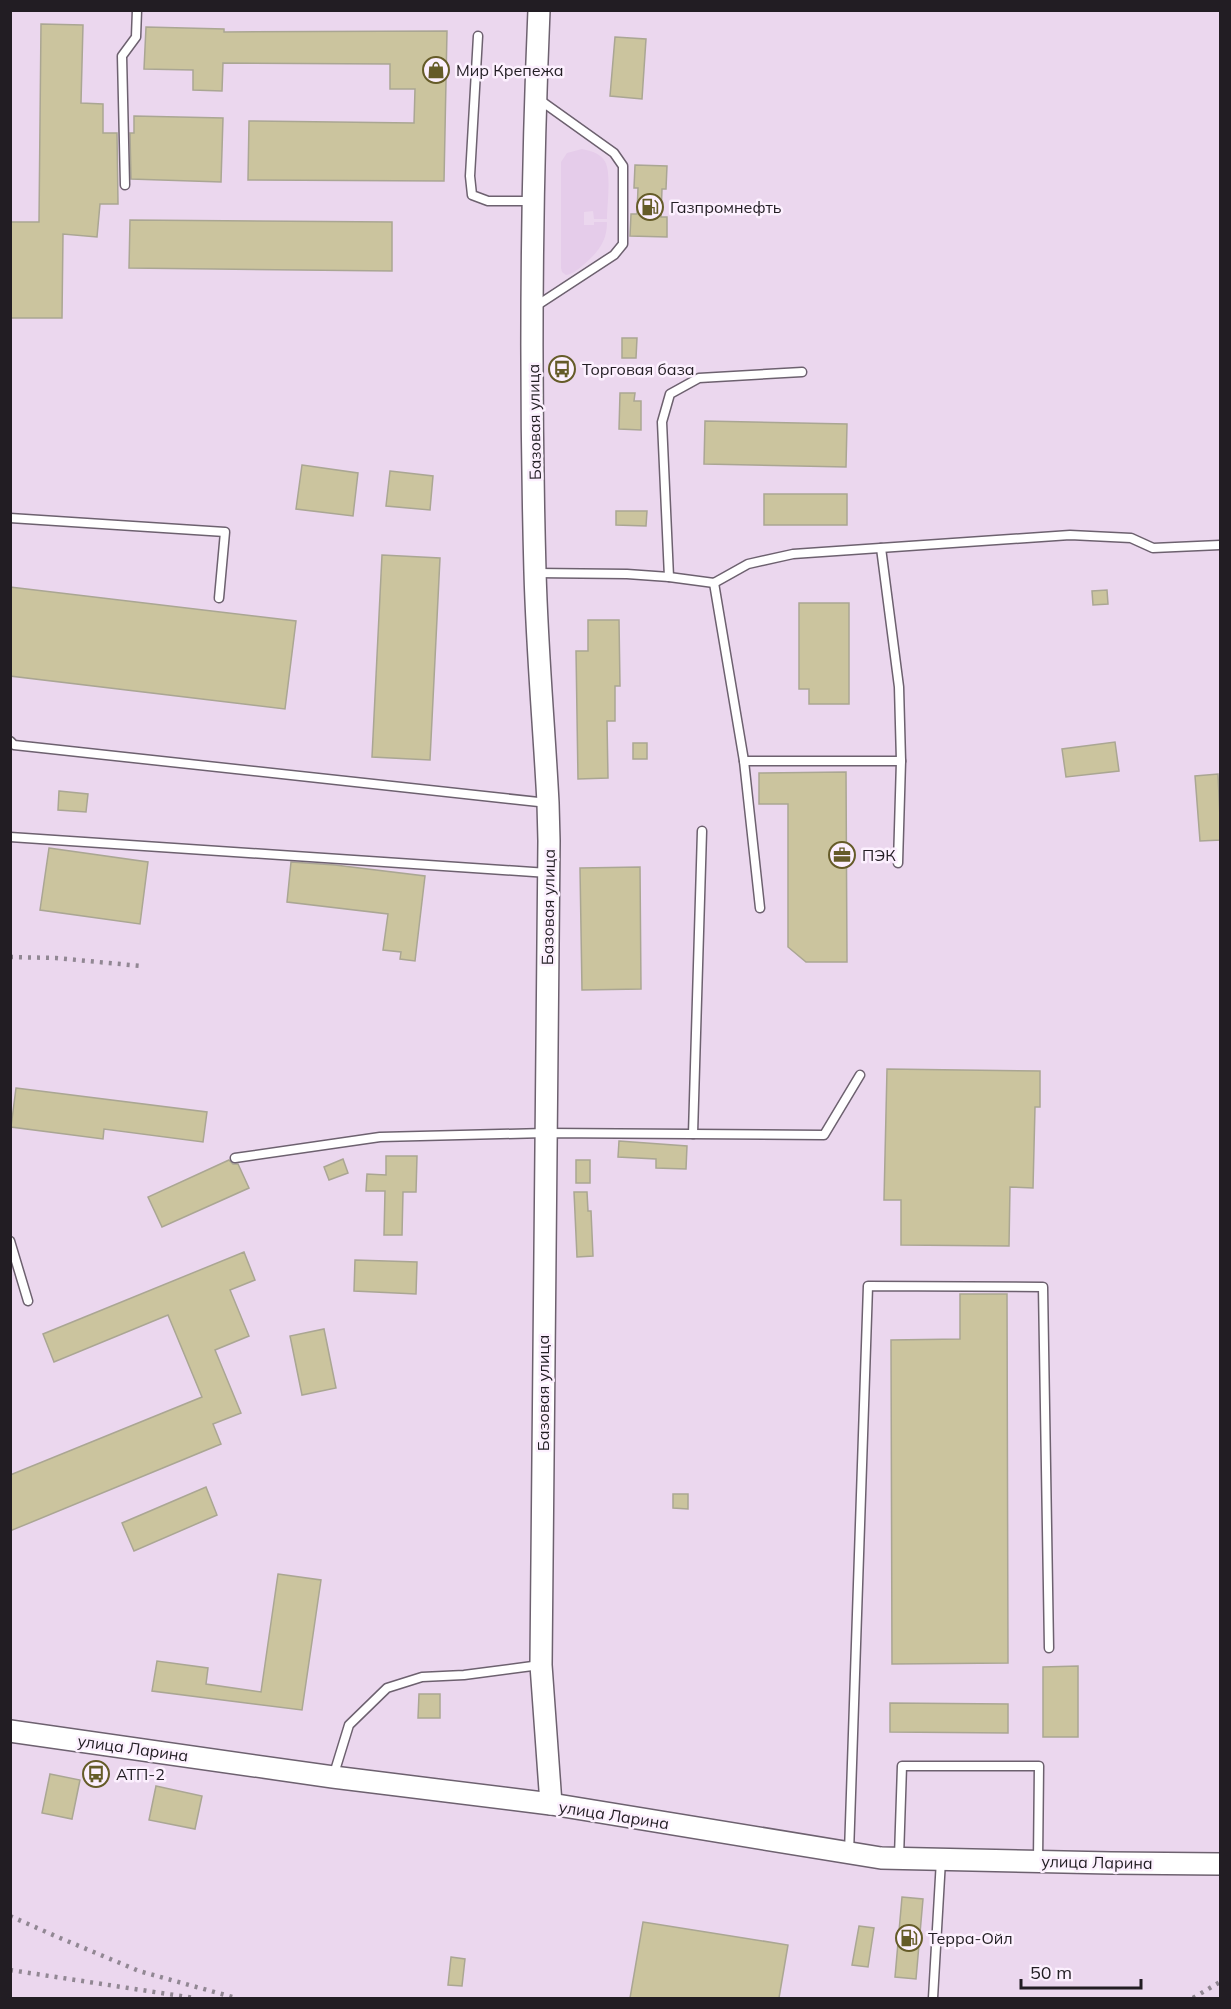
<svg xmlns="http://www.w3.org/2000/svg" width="1231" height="2009" font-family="Mulish,sans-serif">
  <rect width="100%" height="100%" fill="#f0e2f3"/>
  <rect fill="#ebd7ee" x="11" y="11" width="1209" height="1987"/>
  <path fill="#e5ccea" d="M 582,149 C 590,151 598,152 604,160 C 612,170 607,205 607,219 L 594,219 L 593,211 L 584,212 L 584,225 L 594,225 L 594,222 L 607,222 C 607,243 597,253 582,266 C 577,270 573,274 566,275 L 562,272 L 561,268 L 561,162 L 567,153 Z"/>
  <g fill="#cbc49e" stroke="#aaa693" stroke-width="1.5">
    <path d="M 41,24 L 83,25 L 81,103 L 103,104 L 103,133 L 117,133 L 118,204 L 100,204 L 97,237 L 63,234 L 62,318 L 10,318 L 10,222 L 39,222 Z"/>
    <path d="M 146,27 L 224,29 L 224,32 L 447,31 L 444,181 L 248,180 L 249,121 L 414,123 L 415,89 L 390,89 L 390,64 L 223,63 L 222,91 L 193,90 L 193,70 L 144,69 Z"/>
    <path d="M 615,37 L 646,39 L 642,99 L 610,96 Z"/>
    <path d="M 134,116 L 223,118 L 221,182 L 131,179 L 130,133 L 134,133 Z"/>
    <path d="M 635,165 L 667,166 L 666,189 L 662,189 L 661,217 L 667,217 L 667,237 L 630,236 L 631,214 L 637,214 L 638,188 L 634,188 Z"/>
    <path d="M 130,220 L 392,222 L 392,271 L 129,268 Z"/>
    <path d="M 622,338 L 637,338 L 636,358 L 622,358 Z"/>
    <path d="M 620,393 L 635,393 L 634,401 L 641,401 L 641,430 L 619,429 Z"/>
    <path d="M 705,421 L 847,424 L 846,467 L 704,464 Z"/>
    <path d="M 302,465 L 358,473 L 353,516 L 296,509 Z"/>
    <path d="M 390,471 L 433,476 L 430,510 L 386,506 Z"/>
    <rect x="764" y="494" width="83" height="31"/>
    <path d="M 616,511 L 647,511 L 646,526 L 616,525 Z"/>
    <path d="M 382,555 L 440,558 L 430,760 L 372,757 Z"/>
    <path d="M 10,587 L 296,621 L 285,709 L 10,676 Z"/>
    <path d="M 1107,590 L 1108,604 L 1093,605 L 1092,591 Z"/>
    <path d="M 799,603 L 849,603 L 849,704 L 809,704 L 809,689 L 799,689 Z"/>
    <path d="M 588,620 L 619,620 L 620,686 L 615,686 L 615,721 L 607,721 L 608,778 L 578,779 L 576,651 L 588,651 Z"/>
    <path d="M 1115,742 L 1119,771 L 1066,777 L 1062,749 Z"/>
    <rect x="633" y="743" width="14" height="16"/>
    <path d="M 846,772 L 847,962 L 806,962 L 788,947 L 788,804 L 759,804 L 759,773 Z"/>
    <path d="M 1218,774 L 1221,840 L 1200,841 L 1195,776 Z"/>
    <path d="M 59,791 L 88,794 L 86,812 L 58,810 Z"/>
    <path d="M 49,848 L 148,862 L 140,924 L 40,910 Z"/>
    <path d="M 291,862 L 335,865 L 425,876 L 415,961 L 400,959 L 401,952 L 383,950 L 388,914 L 287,902 Z"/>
    <path d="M 640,867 L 641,989 L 582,990 L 580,868 Z"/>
    <path d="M 887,1069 L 1040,1071 L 1040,1107 L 1035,1107 L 1033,1188 L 1010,1187 L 1009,1246 L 901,1245 L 901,1200 L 884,1200 Z"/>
    <path d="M 16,1088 L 207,1112 L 203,1142 L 104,1129 L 103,1139 L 11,1127 Z"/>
    <path d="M 619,1141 L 687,1146 L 686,1169 L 656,1168 L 656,1159 L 618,1157 Z"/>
    <path d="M 386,1156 L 417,1156 L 416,1192 L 403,1192 L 402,1235 L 384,1235 L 385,1191 L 366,1191 L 367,1174 L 386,1175 Z"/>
    <path d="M 343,1159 L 348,1173 L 329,1180 L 324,1167 Z"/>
    <path d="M 229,1160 L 233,1164 L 238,1164 L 249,1188 L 162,1227 L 148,1197 Z"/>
    <rect x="576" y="1160" width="14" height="23"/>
    <path d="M 574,1192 L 587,1192 L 588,1211 L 591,1211 L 593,1256 L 577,1257 Z"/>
    <path d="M 244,1252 L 255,1280 L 230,1290 L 249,1336 L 215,1350 L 241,1413 L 213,1424 L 221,1444 L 10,1531 L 10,1475 L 202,1397 L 168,1315 L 54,1362 L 43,1334 Z"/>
    <path d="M 355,1260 L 417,1262 L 416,1294 L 354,1291 Z"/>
    <path d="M 960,1294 L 1007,1294 L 1008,1663 L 892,1664 L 891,1340 L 960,1339 Z"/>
    <path d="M 324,1329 L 336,1388 L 302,1395 L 290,1336 Z"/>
    <path d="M 206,1487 L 217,1515 L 134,1551 L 122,1523 Z"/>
    <path d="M 673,1494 L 688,1494 L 688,1509 L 673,1508 Z"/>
    <path d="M 278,1574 L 321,1580 L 302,1710 L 152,1691 L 157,1661 L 208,1668 L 206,1684 L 261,1692 Z"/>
    <path d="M 1078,1666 L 1078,1737 L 1043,1737 L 1043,1667 Z"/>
    <path d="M 419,1694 L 440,1694 L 440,1718 L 418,1718 Z"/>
    <path d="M 890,1703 L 1008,1704 L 1008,1733 L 890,1732 Z"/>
    <path d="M 50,1774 L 80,1780 L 72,1819 L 42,1813 Z"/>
    <path d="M 156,1786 L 202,1796 L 195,1829 L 149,1820 Z"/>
    <path d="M 902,1897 L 923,1899 L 916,1979 L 895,1977 Z"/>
    <path d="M 643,1922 L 788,1945 L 779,1998 L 630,1998 Z"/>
    <path d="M 859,1926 L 874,1928 L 868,1967 L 852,1965 Z"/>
    <path d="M 451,1957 L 465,1959 L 462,1986 L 448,1985 Z"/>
  </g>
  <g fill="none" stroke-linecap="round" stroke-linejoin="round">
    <defs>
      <g id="service">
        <path d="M 478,36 L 470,176 L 472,195 L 488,201 L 533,201"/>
        <path d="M 125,185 L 122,56 L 136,37 L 137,10"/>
        <path d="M 533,308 L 614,255 L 623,244 L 623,166 L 614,153 L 537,98"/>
        <path d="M 10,518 L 225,532 L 219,598"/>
        <path d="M 881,548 L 899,687 L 901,761 L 898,863"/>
        <path d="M 536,573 L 627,574 L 669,577 L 714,583 L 748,564 L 793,554 L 1070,535 L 1131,538 L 1153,548 L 1220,545"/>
        <path d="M 669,577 L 662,422 L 670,394 L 699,378 L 802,372"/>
        <path d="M 714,583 L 744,761 L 760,908"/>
        <path d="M 10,741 L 14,745 L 548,803"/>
        <path d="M 744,761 L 901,761"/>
        <path d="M 10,837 L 548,873"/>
        <path d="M 693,1134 L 702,831"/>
        <path d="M 235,1158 L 380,1137 L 545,1133 L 824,1135 L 860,1075"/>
        <path d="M 10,1241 L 28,1301"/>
        <path d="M 333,1777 L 349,1725 L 387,1688 L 422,1677 L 464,1675 L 540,1665"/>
        <path d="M 849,1853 L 868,1286 L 1043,1287 L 1049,1648"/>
        <path d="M 899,1857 L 902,1766 L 1039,1766 L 1038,1861"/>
        <path d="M 933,1998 L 941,1860"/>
      </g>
      <g id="tertiary">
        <path d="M 539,10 C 531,197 530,385 535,572 C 537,649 544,726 548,803 L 549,841 L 541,1665 L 551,1804"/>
        <path d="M 10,1731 L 333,1777 L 551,1804 L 881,1858 L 1111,1863 L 1220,1864"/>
      </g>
    </defs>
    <use href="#service" stroke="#6d616f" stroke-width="11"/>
    <use href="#tertiary" stroke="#6d616f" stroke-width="24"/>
    <use href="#service" stroke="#fff" stroke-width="8"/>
    <use href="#tertiary" stroke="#fff" stroke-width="21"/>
    <g stroke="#918793" stroke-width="4.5" stroke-dasharray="3 6" stroke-linecap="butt">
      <path d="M 10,957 L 56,958 L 141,966"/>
      <path d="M 10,1916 L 60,1938 L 139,1971 L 236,1998"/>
      <path d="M 10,1970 L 194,1998"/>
      <path d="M 1193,1998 L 1220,1982"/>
    </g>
  </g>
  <defs>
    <symbol id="shop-ring" viewBox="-11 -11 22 22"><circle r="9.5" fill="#fcf0fe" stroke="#655b28" stroke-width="1.5"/><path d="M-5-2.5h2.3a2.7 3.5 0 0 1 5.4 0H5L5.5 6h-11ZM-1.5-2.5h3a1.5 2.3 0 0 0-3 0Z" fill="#655b28"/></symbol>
    <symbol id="fuel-ring" viewBox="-11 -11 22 22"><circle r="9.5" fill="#fcf0fe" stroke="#655b28" stroke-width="1.5"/><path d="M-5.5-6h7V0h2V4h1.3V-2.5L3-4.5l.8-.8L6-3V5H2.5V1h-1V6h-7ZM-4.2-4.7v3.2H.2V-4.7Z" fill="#655b28"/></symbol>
    <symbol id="bus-ring" viewBox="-11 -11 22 22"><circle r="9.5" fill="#fcf0fe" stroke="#655b28" stroke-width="1.5"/><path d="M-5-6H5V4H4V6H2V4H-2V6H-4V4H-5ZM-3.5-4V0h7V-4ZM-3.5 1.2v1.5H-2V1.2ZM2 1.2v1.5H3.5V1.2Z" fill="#655b28"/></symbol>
    <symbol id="office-ring" viewBox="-11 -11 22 22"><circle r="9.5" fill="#fcf0fe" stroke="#655b28" stroke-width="1.5"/><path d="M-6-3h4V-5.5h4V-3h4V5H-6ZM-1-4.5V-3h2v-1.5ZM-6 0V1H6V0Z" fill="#655b28"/></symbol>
  </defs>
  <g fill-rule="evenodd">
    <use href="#shop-ring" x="421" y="55" width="30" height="30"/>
    <use href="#fuel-ring" x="635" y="192" width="30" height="30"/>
    <use href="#bus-ring" x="547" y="354" width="30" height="30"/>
    <use href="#office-ring" x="827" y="840" width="30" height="30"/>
    <use href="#bus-ring" x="81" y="1759" width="30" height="30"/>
    <use href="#fuel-ring" x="894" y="1923" width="30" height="30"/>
  </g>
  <g text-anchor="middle" stroke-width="5" stroke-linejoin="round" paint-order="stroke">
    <g font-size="16" fill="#221d23" stroke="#fcf0fe" text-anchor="start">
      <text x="456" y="76">Мир Крепежа</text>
      <text x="670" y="213">Газпромнефть</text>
      <text x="582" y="375">Торговая база</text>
      <text x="862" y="861">ПЭК</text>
      <text x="116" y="1780">АТП-2</text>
      <text x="928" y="1944">Терра-Ойл</text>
    </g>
    <g font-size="16" fill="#221d23" stroke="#fcf0fe">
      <text transform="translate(534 422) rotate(-91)" y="6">Базовая улица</text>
      <text transform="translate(548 907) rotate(-89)" y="6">Базовая улица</text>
      <text transform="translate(543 1393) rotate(-90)" y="6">Базовая улица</text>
      <text transform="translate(133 1748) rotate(8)" y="6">улица Ларина</text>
      <text transform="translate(614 1815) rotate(9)" y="6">улица Ларина</text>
      <text transform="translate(1097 1862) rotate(1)" y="6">улица Ларина</text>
    </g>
  </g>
  <rect width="1231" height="2009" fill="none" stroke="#221d23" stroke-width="24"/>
  <path d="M1021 1979v9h120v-9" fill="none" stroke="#221d23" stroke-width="3"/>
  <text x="1030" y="1979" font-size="18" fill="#221d23" stroke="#fcf0fe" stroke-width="4.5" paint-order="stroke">50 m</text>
</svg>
